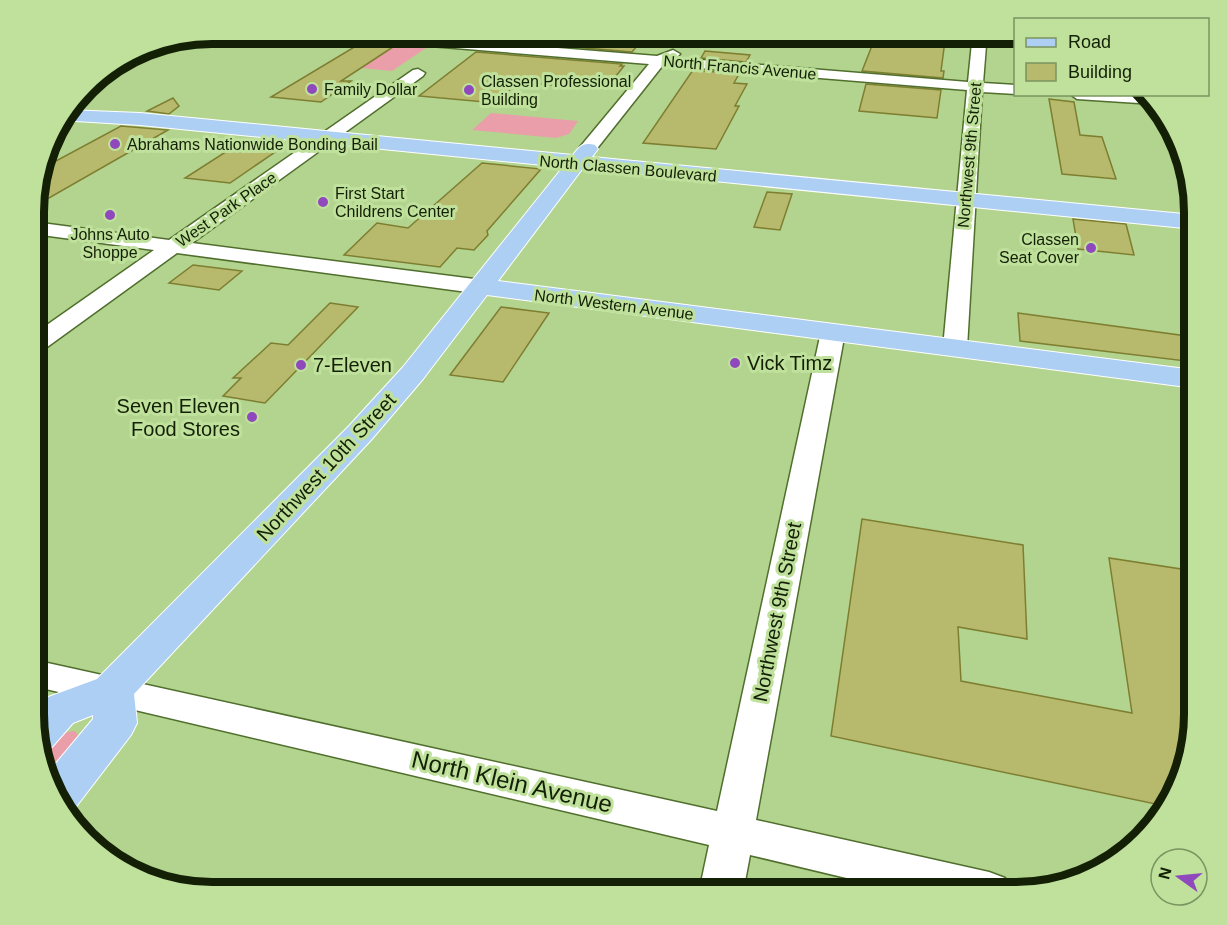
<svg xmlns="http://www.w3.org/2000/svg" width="1227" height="925" font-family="Arial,sans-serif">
  <rect width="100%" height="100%" fill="#b2d48f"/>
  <g fill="#ea9ea9">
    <path d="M 399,43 L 429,46 L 392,71 L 361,68 Z"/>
    <path d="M 491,113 L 578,121 L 569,134 L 556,138 L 472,130 Z"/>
    <path d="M 75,731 L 78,735 L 77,740 L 47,776 L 41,754 C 52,743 58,732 75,731 Z"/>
  </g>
  <g fill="#b7b96c" stroke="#7e7e31" stroke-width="1.5">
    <path d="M 501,33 L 648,33 L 632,52 L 491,40 Z"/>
    <path d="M 877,33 L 946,33 L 941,71 L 944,71 L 943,78 L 862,71 Z"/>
    <path d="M 361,43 L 396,45 L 341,81 L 351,81 L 321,102 L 271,97 Z"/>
    <path d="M 705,51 L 750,55 L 746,62 L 701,58 Z"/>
    <path d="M 476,52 L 622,64 L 620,66 L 624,66 L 607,87 L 601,89 L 518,82 L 496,103 L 419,96 Z"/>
    <path d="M 693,70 L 739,74 L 734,83 L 747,84 L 735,106 L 739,106 L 716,149 L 643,143 Z"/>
    <path d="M 866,84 L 941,90 L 937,118 L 859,111 Z"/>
    <path d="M 173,98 L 179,106 L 169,114 L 147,111 Z"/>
    <path d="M 1049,99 L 1074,102 L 1080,135 L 1102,137 L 1116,179 L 1062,174 Z"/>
    <path d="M 121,126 L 168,130 L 35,206 L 35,188 L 41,169 Z"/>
    <path d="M 238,144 L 281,148 L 230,183 L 185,178 Z"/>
    <path d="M 482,163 L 541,169 L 487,231 L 488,235 L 474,250 L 457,248 L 440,267 L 344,255 L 377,223 L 408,228 Z"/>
    <path d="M 767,192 L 792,194 L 780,230 L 754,227 Z"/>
    <path d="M 1073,219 L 1126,224 L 1134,255 L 1078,249 Z"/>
    <path d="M 193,265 L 242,271 L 219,290 L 169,283 Z"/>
    <path d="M 330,303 L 358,307 L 265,403 L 223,396 L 241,378 L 233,378 L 271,343 L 288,345 Z"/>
    <path d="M 501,307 L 549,313 L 503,382 L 450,375 Z"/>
    <path d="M 1018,313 L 1194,337 L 1194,362 L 1020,341 Z"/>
    <path d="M 862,519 L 1023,545 L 1027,639 L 958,627 L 961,681 L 1132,713 L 1109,558 L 1194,571 L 1194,726 L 1181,782 L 1165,806 L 831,736 Z"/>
  </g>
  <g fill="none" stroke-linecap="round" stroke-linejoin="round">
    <defs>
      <g id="minor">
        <path d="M 314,33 L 369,33 L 657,56 L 673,50 L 680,54 L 676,58 L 968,82 L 973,33 L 987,33 L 983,83 L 1016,85 L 1016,94 L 982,92 L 967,348 L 964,353 L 955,355 L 946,353 L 943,348 L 967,90 L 663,65 L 595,151 L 583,151 L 580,147 L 649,64 L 320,37 Z"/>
        <path d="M 418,69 L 425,73 L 423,76 L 192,243 L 482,280 L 490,282 L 493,287 L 490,292 L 482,294 L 177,253 L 43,350 L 34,352 L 34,334 L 154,250 L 34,234 L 34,222 L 169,240 L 413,70 Z"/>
        <path d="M 1070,94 L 1147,95 L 1154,104 L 1077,99 Z"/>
        <path d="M 833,325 L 841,327 L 845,332 L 756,820 L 989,872 L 1005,878 L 1011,892 L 905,892 L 750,855 L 743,892 L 699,892 L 709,845 L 33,686 L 34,660 L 717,811 L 821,332 L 825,327 Z"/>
      </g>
      <path id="major" d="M 67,110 L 140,113 L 573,155 C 580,146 583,142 595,145 L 598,149 L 592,157 L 1194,215 L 1194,229 L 583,168 L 498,281 L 1194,370 L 1194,388 L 487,295 L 423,379 L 371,440 L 134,694 L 137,723 L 131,735 L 72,812 L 67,813 L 52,793 L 47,774 L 93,719 L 93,715 L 73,723 L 52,747 L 40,751 L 33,726 L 33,709 L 43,699 L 97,679 L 349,426 L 403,367 L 563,167 L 140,125 L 59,120 Z"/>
    </defs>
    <use href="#minor" stroke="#506e2c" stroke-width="3"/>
    <use href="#major" stroke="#fff" stroke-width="2"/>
    <use href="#minor" fill="#fff" fill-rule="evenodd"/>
    <use href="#major" fill="#accff3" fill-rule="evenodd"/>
  </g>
  <g fill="#8f49bc" stroke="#bfe19c" stroke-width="2">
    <circle cx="312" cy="89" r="6"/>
    <circle cx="469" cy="90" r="6"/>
    <circle cx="115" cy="144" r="6"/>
    <circle cx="323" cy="202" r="6"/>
    <circle cx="110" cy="215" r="6"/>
    <circle cx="1091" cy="248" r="6"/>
    <circle cx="735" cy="363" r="6"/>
    <circle cx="301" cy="365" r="6"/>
    <circle cx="252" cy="417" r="6"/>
  </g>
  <g text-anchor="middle" stroke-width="6" stroke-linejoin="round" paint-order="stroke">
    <g font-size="16" fill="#142005" stroke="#bfe19c">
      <text transform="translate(740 67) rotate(5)" y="6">North Francis Avenue</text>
      <text transform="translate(969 155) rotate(-85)" y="6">Northwest 9th Street</text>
      <text transform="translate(628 168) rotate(5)" y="6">North Classen Boulevard</text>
      <text transform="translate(226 209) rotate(-35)" y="6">West Park Place</text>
      <text transform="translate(614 304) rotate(7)" y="6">North Western Avenue</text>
    </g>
    <g font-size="16" fill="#142005" stroke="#bfe19c" text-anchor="start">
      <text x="481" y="87">Classen Professional<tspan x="481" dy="18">Building</tspan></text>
      <text x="324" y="95">Family Dollar</text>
      <text x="127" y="150">Abrahams Nationwide Bonding Bail</text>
      <text x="335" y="199">First Start<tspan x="335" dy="18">Childrens Center</tspan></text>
      <text x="110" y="240" text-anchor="middle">Johns Auto<tspan x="110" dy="18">Shoppe</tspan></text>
      <text x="1079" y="245" text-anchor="end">Classen<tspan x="1079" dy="18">Seat Cover</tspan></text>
    </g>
    <g font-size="20" fill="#142005" stroke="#bfe19c" text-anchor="start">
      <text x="747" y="370">Vick Timz</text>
      <text x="313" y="372">7-Eleven</text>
      <text x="240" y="413" text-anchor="end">Seven Eleven<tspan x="240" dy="23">Food Stores</tspan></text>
    </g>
    <g font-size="20" fill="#142005" stroke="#bfe19c">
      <text transform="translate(326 467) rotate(-47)" y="7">Northwest 10th Street</text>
      <text transform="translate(777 612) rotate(-79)" y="7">Northwest 9th Street</text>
    </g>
    <g font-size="24" fill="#142005" stroke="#bfe19c">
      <text transform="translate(512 782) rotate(13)" y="8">North Klein Avenue</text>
    </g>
  </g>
  <path d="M0 0H1227V925H0ZM212 44H1016A168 168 0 0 1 1184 212V714A168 168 0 0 1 1016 882H212A168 168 0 0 1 44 714V212A168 168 0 0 1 212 44Z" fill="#bfe19c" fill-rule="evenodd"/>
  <path fill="none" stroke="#142005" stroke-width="8" d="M212 44H1016A168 168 0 0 1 1184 212V714A168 168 0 0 1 1016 882H212A168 168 0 0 1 44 714V212A168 168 0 0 1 212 44Z"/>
  <rect x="1014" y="18" width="195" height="78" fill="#bfe19c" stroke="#7b9460" stroke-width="1.5"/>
  <rect x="1026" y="38" width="30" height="9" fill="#accff3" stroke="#7b9460" stroke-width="1.5"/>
  <text x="1068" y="48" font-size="18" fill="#142005">Road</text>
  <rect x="1026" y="63" width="30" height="18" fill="#b7b96c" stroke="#7b9460" stroke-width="1.5"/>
  <text x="1068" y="78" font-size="18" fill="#142005">Building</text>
  <g transform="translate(1179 877) rotate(285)"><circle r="28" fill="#bfe19c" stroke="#7b9460" stroke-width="1.5"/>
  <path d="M0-4.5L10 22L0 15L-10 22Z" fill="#8f49bc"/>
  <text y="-9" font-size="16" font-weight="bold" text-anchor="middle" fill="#142005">N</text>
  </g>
</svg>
